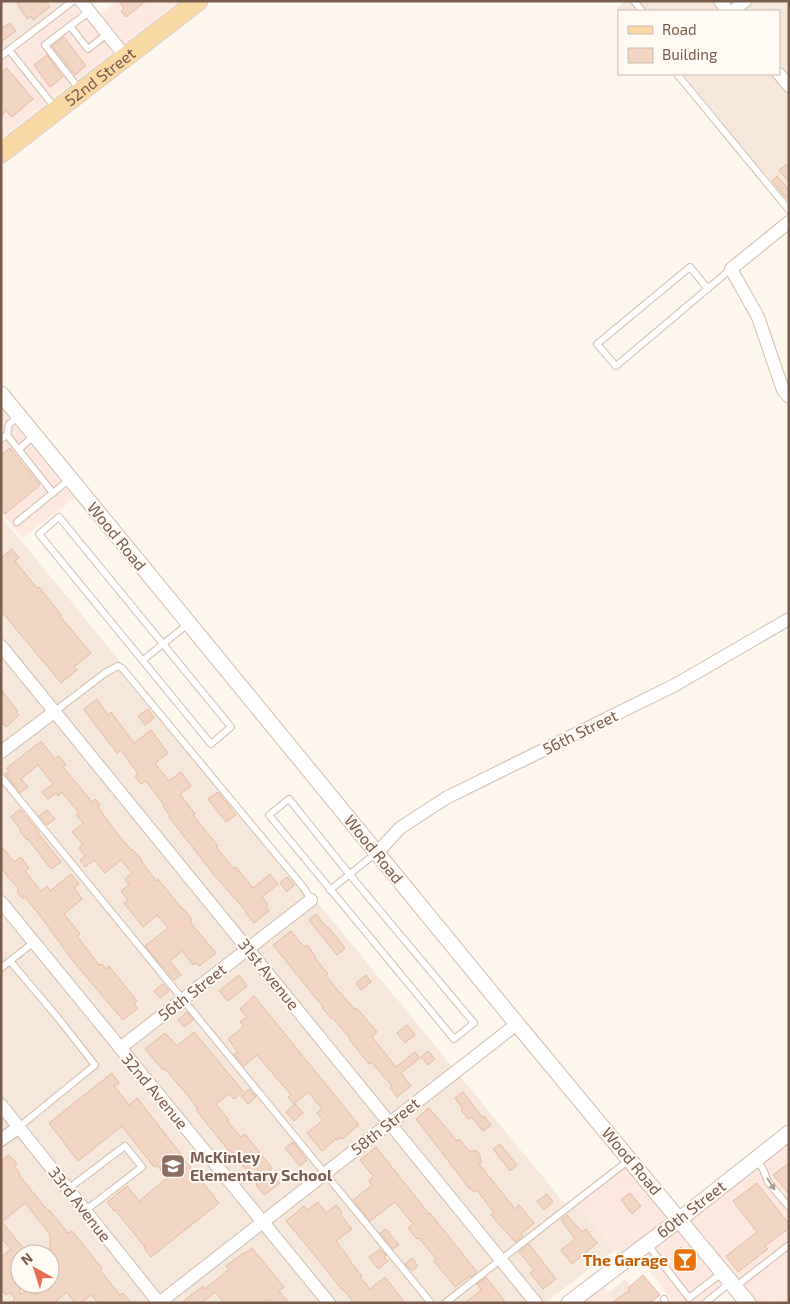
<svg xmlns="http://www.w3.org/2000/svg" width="790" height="1304" font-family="'Exo 2',sans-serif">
  <rect width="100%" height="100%" fill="#fdf6ec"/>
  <g fill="#f5e8da" fill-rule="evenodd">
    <path d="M 1,1 L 67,1 L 1,52 Z"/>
    <path d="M 625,1 L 789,1 L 789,203 L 683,74 L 779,74 L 779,11 L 619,11 L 619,12 L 616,9 Z"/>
    <path d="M 1,516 L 569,1209 L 576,1203 L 615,1250 L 545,1303 L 1,1303 ZM 20,1254 L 50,1254 L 50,1284 L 20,1284 Z"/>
    <path d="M 625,1279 L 643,1303 L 616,1303 L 608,1293 Z"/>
  </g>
  <g fill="#fde8e0">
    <path d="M 117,1 L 179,1 L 1,138 L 1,60 L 73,4 L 89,23 Z"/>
    <path d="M 1,409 L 75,498 L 22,538 L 1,513 Z"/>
    <path d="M 789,1133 L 789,1303 L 748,1303 L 731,1283 L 705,1303 L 674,1303 L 635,1253 L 623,1262 L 576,1203 L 630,1160 L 680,1219 Z"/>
    <path d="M 599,1280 L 616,1303 L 569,1303 Z"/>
  </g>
  <g fill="#f3d5c3" stroke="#e6bba3" fill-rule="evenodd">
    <path d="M 16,1 L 46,1 L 50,7 L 33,20 L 31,16 L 27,19 Z"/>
    <path d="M 119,1 L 146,1 L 126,17 L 121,11 L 124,8 Z"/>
    <path d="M 10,23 L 16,31 L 1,42 L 1,29 Z"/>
    <path d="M 64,37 L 86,66 L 75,75 L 52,46 Z"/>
    <path d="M 47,55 L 63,77 L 50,87 L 34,65 Z"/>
    <path d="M 7,68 L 33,99 L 12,117 L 6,111 L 1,116 L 1,73 Z"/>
    <path d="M 789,163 L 789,182 L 779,170 Z"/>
    <path d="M 777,176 L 789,190 L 789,196 L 786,198 L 772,181 Z"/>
    <path d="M 10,448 L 40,485 L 5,514 L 1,509 L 1,455 Z"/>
    <path d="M 12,549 L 19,558 L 15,561 L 37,588 L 39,587 L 61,615 L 60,616 L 91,653 L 74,667 L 77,670 L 61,683 L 1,611 L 1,558 Z"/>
    <path d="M 1,690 L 18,711 L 16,712 L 19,715 L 6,727 L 1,722 Z"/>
    <path d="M 97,699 L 108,715 L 111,712 L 134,743 L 151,730 L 168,753 L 155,763 L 169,781 L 181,772 L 191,786 L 180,794 L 195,814 L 193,815 L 218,846 L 216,847 L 234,869 L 236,867 L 253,888 L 270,874 L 278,884 L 262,897 L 268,905 L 266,907 L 269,911 L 254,923 L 245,912 L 246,911 L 214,875 L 183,835 L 169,817 L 170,816 L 163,806 L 164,805 L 146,781 L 141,784 L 135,776 L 138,774 L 121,750 L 117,753 L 87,714 L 84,709 Z"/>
    <path d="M 148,709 L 154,718 L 145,725 L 138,716 Z"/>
    <path d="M 41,741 L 55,759 L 59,756 L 66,765 L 63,767 L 64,768 L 92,802 L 95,799 L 100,805 L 98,807 L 113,828 L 131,850 L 132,849 L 137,854 L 142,860 L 141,861 L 156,881 L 158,879 L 183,910 L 184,909 L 192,920 L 190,922 L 216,953 L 199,966 L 196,963 L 193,965 L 182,951 L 170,961 L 181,975 L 174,980 L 145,946 L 168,928 L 157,915 L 143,927 L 124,903 L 128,900 L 121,891 L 129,885 L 125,879 L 132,873 L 121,860 L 105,873 L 94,860 L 85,867 L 80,860 L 85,856 L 79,848 L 83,845 L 72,832 L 83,823 L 76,815 L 79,813 L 62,792 L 58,796 L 56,793 L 48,799 L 42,792 L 53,784 L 38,765 L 21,779 L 28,787 L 20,793 L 5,774 L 9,771 L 7,768 Z"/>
    <path d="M 218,792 L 236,815 L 226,822 L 208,799 Z"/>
    <path d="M 20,809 L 39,832 L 38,833 L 61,862 L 51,869 L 28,839 L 27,840 L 20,831 L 21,830 L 11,817 Z"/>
    <path d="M 47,810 L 55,819 L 47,825 L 39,816 Z"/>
    <path d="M 1,846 L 14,862 L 21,857 L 29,868 L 25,871 L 41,891 L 47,886 L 50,891 L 71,874 L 79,884 L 74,888 L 82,899 L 64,914 L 80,934 L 77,936 L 99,965 L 102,964 L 106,969 L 109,966 L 137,1001 L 134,1003 L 138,1008 L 123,1020 L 73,961 L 44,921 L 25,897 L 23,899 L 17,892 L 19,890 L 1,868 Z"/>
    <path d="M 287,877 L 294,885 L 287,892 L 280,883 Z"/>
    <path d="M 316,914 L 327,928 L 328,927 L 345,948 L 337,955 L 309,920 Z"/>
    <path d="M 291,931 L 304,947 L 307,945 L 316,957 L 315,958 L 328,974 L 326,976 L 340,993 L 341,993 L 355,1010 L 356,1008 L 360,1012 L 377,1032 L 372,1037 L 396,1067 L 415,1052 L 420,1058 L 401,1073 L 411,1086 L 397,1097 L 390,1088 L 392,1086 L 371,1062 L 369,1064 L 349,1039 L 350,1038 L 333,1018 L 332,1019 L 322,1008 L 323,1007 L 273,945 Z"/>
    <path d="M 239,975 L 247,986 L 228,1001 L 219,991 Z"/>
    <path d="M 366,975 L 371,982 L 361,990 L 356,983 Z"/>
    <path d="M 163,984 L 169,991 L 160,998 L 154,991 Z"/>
    <path d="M 254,996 L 359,1125 L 342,1139 L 341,1137 L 337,1140 L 336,1139 L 322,1151 L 307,1133 L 323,1120 L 317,1113 L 322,1109 L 308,1092 L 294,1104 L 288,1097 L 291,1095 L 257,1055 L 244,1066 L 234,1054 L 238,1052 L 228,1039 L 244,1026 L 240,1022 L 247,1017 L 240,1009 Z"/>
    <path d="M 187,1012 L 193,1020 L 184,1027 L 178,1020 Z"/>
    <path d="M 407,1025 L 415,1035 L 405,1043 L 397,1033 Z"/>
    <path d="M 194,1032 L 243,1091 L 234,1099 L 229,1094 L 216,1104 L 229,1120 L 227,1121 L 241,1137 L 245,1134 L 272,1168 L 270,1170 L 280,1183 L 264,1195 L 256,1185 L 257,1184 L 247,1171 L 230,1150 L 229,1151 L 196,1110 L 198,1109 L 188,1096 L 165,1069 L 163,1070 L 145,1049 L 165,1033 L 177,1046 Z"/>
    <path d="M 428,1051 L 435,1059 L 428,1065 L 421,1057 Z"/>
    <path d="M 112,1073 L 119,1083 L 114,1086 L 129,1105 L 137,1098 L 184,1158 L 183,1158 L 219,1203 L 151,1257 L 144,1248 L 145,1247 L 115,1210 L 114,1211 L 107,1202 L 127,1186 L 139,1201 L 167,1178 L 157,1165 L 154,1167 L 122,1126 L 78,1161 L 49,1123 Z"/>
    <path d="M 249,1089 L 256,1097 L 248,1104 L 241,1096 Z"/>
    <path d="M 463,1092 L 482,1117 L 484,1116 L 491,1125 L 483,1131 L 472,1117 L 468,1119 L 461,1110 L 463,1109 L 455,1098 Z"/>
    <path d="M 295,1104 L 303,1113 L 294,1121 L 286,1112 Z"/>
    <path d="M 429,1108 L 457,1141 L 459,1139 L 470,1152 L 473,1150 L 474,1152 L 476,1150 L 481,1157 L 480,1159 L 482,1162 L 479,1164 L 515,1209 L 519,1205 L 534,1223 L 521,1234 L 523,1236 L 515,1242 L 491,1215 L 494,1213 L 477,1190 L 474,1192 L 470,1188 L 469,1188 L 416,1119 Z"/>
    <path d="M 293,1142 L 307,1160 L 300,1166 L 285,1148 Z"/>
    <path d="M 500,1144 L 517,1165 L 510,1171 L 493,1149 Z"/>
    <path d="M 376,1147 L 429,1214 L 430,1213 L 477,1272 L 471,1277 L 470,1276 L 455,1287 L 434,1261 L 436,1259 L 419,1238 L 417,1239 L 408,1228 L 413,1224 L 395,1202 L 370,1221 L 353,1200 L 372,1185 L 369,1181 L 373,1176 L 360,1160 Z"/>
    <path d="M 9,1155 L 17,1164 L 14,1166 L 20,1174 L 19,1175 L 48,1211 L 49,1210 L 68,1233 L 72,1231 L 102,1268 L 100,1270 L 120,1295 L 123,1293 L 131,1303 L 98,1303 L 91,1295 L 81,1303 L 75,1303 L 67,1292 L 54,1303 L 11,1303 L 15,1299 L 10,1292 L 6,1295 L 1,1289 L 1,1257 L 11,1249 L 1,1238 L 1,1161 ZM 25,1203 L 50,1234 L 50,1284 L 36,1295 L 30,1287 L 20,1295 L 20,1254 L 28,1254 L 2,1222 Z"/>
    <path d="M 789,1163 L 789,1194 L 773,1175 Z"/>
    <path d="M 757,1183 L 789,1224 L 789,1228 L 765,1246 L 768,1249 L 738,1272 L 726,1256 L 757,1232 L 733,1201 Z"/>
    <path d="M 630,1193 L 641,1206 L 632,1214 L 621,1200 Z"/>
    <path d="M 547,1194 L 553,1202 L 544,1210 L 537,1201 Z"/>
    <path d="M 318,1202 L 326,1213 L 336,1205 L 342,1212 L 340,1214 L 352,1229 L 336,1241 L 351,1261 L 350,1261 L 362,1276 L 360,1277 L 370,1289 L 385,1277 L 405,1303 L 354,1303 L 344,1290 L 343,1291 L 308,1247 L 286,1221 L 304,1206 L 307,1210 Z"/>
    <path d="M 567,1215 L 582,1232 L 586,1229 L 597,1243 L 572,1264 L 561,1250 L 575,1239 L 561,1220 Z"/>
    <path d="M 386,1229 L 399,1245 L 393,1249 L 380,1233 Z"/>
    <path d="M 529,1244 L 556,1279 L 543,1289 L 530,1273 L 534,1270 L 519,1252 Z"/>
    <path d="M 681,1247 L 696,1266 L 688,1272 L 673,1254 Z"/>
    <path d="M 252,1248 L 284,1287 L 279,1291 L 289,1303 L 272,1303 L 269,1299 L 265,1303 L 224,1303 L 216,1293 L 215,1292 L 202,1303 L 181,1303 L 203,1286 L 205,1289 L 229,1269 L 226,1266 L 243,1253 L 244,1254 Z"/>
    <path d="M 380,1249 L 386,1255 L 384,1257 L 388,1261 L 378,1269 L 369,1257 Z"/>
    <path d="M 412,1258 L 418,1266 L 412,1271 L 405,1264 Z"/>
    <path d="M 643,1275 L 660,1295 L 650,1303 L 611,1303 L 630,1290 L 628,1288 Z"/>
    <path d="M 486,1277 L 506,1303 L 465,1303 L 481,1290 L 477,1284 Z"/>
  </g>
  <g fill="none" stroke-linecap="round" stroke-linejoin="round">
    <defs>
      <g id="service">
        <path d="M 634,1 L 642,11"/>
        <path d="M 70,26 L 90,11"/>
        <path d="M 9,50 L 56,109"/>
        <path d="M 1,56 L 73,1"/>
        <path d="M 677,74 L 789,210"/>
        <path d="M 80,90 L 45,45 L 70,26 L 88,49 L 107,34"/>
        <path d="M 708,289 L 690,267 L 597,344 L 616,366 L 731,269"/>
        <path d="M 7,435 L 9,424 L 19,416"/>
        <path d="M 1,439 L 7,435 L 53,493"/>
        <path d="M 19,449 L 35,435"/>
        <path d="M 59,517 L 231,727 L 211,744 L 39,534 Z"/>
        <path d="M 17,522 L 70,479"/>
        <path d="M 143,660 L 188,624"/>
        <path d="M 54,712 L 105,673 L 118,666 L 122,668 L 304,888 L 311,900"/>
        <path d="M 1,777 L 431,1303"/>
        <path d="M 289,799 L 350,875 L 474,1023 L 454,1039 L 269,815 Z"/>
        <path d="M 330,890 L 376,853"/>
        <path d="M 10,961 L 58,1018 L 95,1065 L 19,1127"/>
        <path d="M 1,968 L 34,942"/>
        <path d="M 756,1160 L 763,1169 L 768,1182 L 789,1207"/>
        <path d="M 68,1189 L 125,1146 L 142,1167 L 86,1210"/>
        <path d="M 648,1245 L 689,1298 L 723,1272"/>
        <path d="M 735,1287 L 789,1245"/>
        <path d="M 664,1299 L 666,1303"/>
        <path d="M 445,1303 L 629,1160"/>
        <path d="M 705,1303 L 731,1282"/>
      </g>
      <g id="minor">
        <path d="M 81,1 L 125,56"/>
        <path d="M 720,1 L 728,11"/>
        <path d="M 733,11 L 745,1"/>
        <path d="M 779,74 L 789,86"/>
        <path d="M 789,222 L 731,269 L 758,317 L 783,390 L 789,397"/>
        <path d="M 1,646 L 536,1303"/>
        <path d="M 1,752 L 54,712"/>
        <path d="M 377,853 L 400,828 L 446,798 L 675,685 L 789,619"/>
        <path d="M 1,902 L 329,1303"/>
        <path d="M 120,1048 L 311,900"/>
        <path d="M 1,1105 L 159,1303"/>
        <path d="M 1,1140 L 19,1127"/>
        <path d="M 159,1303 L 517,1024"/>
      </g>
      <g id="tertiary">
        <path d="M 1,394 L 517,1024 L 748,1303"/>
        <path d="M 569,1303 L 680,1219 L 789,1133"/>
      </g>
      <g id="primary">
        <path id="s1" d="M 1,153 L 198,1"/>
      </g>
    </defs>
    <use href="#service" stroke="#d1beb0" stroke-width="8"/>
    <use href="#minor" stroke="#d1beb0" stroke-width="14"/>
    <use href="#tertiary" stroke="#d1beb0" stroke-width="17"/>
    <use href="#primary" stroke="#dad1cd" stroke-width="21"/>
    <use href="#service" stroke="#fff" stroke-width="6"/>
    <use href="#minor" stroke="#fff" stroke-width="12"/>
    <use href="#tertiary" stroke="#fff" stroke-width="15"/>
    <use href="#primary" stroke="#fbd9a5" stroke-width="19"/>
  </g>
  <defs><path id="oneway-solid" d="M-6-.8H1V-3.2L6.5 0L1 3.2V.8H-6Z" transform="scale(1.25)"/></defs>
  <use fill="#af9d94" href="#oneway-solid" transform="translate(771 1184) rotate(57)"/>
  <defs>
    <symbol id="school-square" viewBox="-11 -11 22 22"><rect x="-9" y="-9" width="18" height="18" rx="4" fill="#8d6e63" stroke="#fffaf3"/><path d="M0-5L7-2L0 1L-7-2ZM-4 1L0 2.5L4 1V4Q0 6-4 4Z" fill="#fff"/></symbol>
    <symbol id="bar-square" viewBox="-11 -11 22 22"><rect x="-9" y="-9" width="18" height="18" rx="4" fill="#e8710a" stroke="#fffaf3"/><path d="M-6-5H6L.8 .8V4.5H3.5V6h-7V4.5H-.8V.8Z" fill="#fff"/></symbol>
  </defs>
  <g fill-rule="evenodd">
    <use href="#school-square" x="159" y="1152" width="28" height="28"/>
    <use href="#bar-square" x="671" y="1246" width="28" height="28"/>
  </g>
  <g text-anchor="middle" stroke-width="4" stroke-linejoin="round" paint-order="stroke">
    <g font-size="16" fill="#7a5c4d" stroke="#fffaf3">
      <text dy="6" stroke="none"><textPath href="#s1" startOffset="125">52nd Street</textPath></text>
      <text transform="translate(117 536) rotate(51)" y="6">Wood Road</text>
      <text transform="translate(580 732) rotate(-26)" y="6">56th Street</text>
      <text transform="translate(374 849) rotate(51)" y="6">Wood Road</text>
      <text transform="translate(269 974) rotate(51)" y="6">31st Avenue</text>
      <text transform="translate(192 992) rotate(-38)" y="6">56th Street</text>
      <text transform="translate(155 1091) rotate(50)" y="6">32nd Avenue</text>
      <text transform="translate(385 1126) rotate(-38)" y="6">58th Street</text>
      <text transform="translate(632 1161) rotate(50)" y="6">Wood Road</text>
      <text transform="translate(80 1204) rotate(52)" y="6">33rd Avenue</text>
      <text transform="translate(691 1209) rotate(-38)" y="6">60th Street</text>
    </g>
    <g font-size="16" font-weight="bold" fill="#785e54" stroke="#fffaf3" text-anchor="start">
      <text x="190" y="1163">McKinley<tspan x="190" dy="18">Elementary School</tspan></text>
    </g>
    <g font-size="16" font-weight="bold" fill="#c56008" stroke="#fffaf3" text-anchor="end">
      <text x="668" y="1266">The Garage</text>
    </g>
  </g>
  <rect width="790" height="1304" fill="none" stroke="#7a5c4d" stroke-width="5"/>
  <rect x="618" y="10" width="162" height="65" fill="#fffaf3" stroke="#cabbb1"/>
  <rect x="628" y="26" width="25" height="8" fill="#fbd9a5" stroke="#cabbb1"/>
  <text x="662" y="35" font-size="15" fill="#7a5c4d">Road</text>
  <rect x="628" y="48" width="25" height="15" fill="#f3d5c3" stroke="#cabbb1"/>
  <text x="662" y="60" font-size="15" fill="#7a5c4d">Building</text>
  <g transform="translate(35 1269) rotate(321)"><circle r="24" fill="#fffaf3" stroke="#cabbb1"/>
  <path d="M0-4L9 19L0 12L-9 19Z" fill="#e76f51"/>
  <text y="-8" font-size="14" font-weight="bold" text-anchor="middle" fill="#7a5c4d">N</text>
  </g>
</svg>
